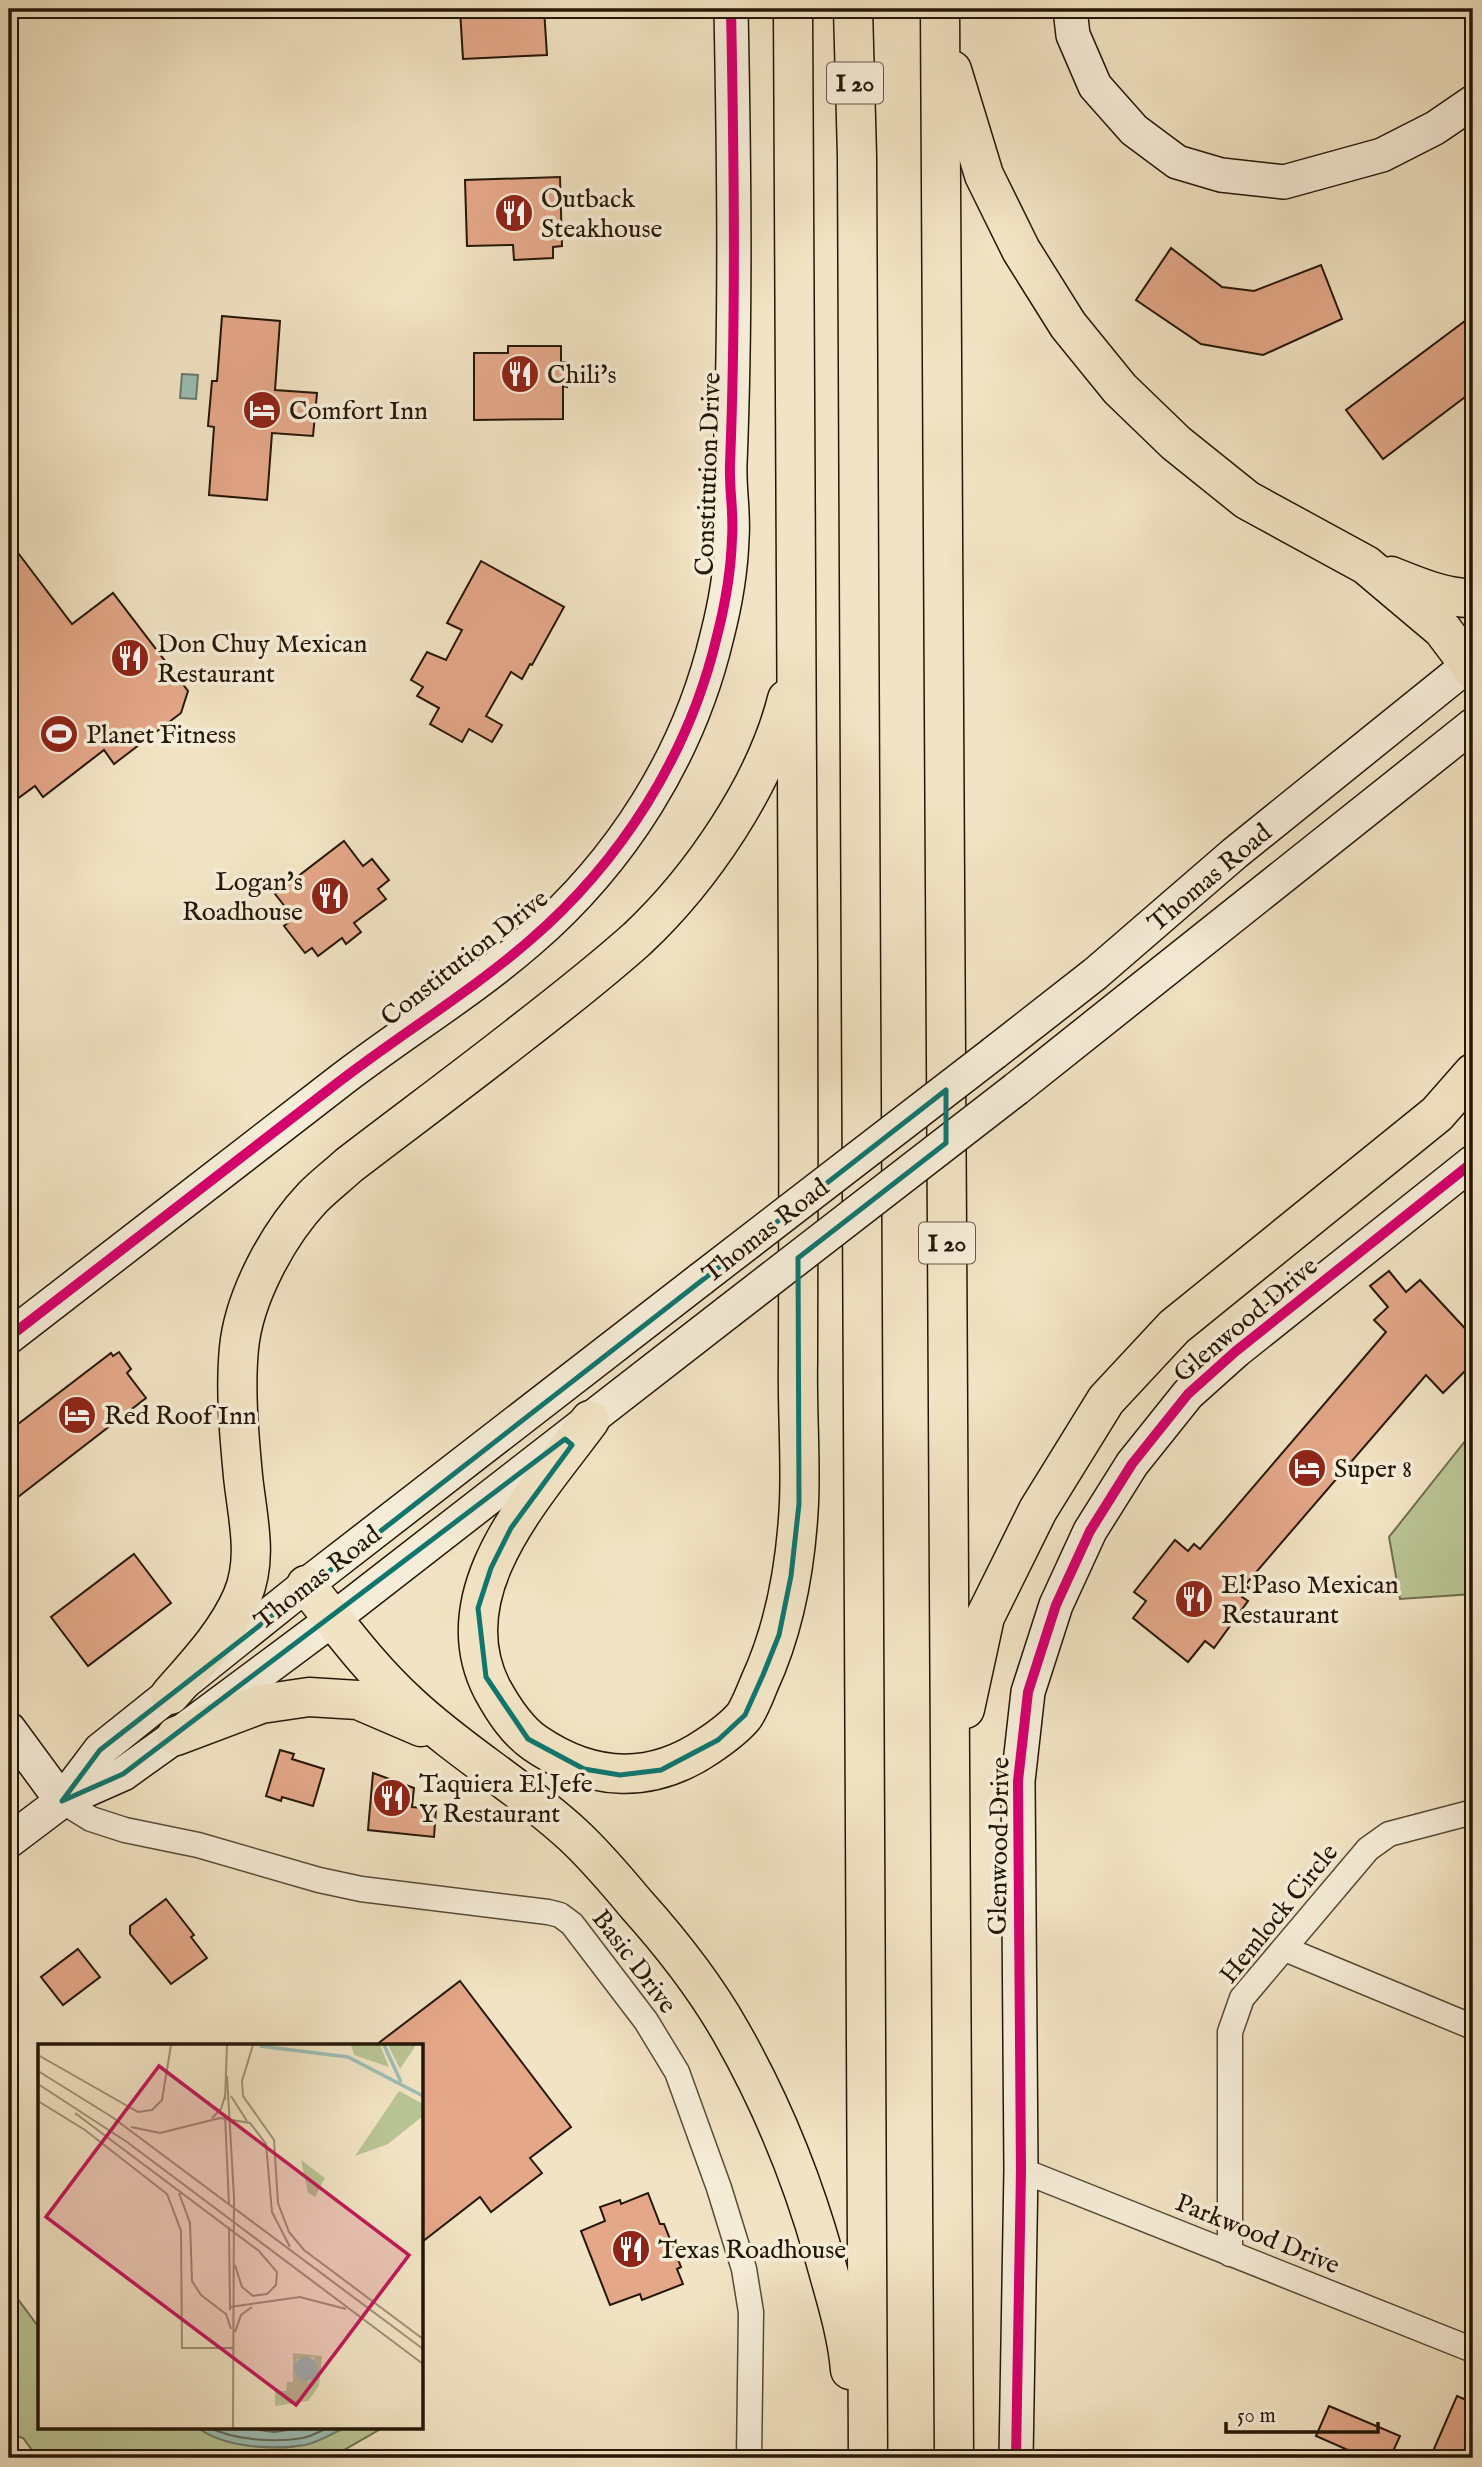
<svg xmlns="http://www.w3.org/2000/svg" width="1482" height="2467" font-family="'IM FELL English',serif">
  <rect width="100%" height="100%" fill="#f1e3c3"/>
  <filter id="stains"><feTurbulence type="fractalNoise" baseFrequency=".00286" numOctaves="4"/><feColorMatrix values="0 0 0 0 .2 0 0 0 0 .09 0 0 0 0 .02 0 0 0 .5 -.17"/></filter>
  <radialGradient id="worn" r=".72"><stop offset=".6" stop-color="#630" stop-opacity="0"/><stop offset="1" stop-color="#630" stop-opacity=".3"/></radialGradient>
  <g fill="#b9c494" stroke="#6f6e4d" stroke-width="2">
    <path d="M 1473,1431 L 1473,1594 L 1400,1599 L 1389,1537 Z"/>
    <path d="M 9,2287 L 40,2329 L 40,2427 L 197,2427 C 221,2446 277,2452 307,2444 C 321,2441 333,2429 346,2427 C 358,2424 373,2427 384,2427 L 330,2458 L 38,2458 L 23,2438 L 9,2434 Z"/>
  </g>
  <g fill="#9bbeb4" stroke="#6c7b6e" stroke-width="2">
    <path d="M 182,374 L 198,375 L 196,399 L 180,398 Z"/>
    <path d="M 197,2427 L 346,2427 C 333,2433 319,2442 305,2445 C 272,2450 224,2448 197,2427 Z"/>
  </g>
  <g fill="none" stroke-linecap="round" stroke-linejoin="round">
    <g stroke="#606a5d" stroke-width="2">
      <path d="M 208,2427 C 234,2440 274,2443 303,2438 C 312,2436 321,2431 329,2427"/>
      <path d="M 239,2427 L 274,2432 L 308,2427"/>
    </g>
  </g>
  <g fill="#e4a788" stroke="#251706" stroke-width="2">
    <path d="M 460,9 L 544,9 L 547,55 L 463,59 Z"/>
    <path d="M 560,177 L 562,246 L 553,247 L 553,258 L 514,260 L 513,245 L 467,246 L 465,180 Z"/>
    <path d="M 1171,248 L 1222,287 L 1254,291 L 1321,265 L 1342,319 L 1263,355 L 1201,344 L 1136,300 Z"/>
    <path d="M 1473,315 L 1473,391 L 1383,459 L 1346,410 Z"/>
    <path d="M 222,316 L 280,321 L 275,390 L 317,393 L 313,436 L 272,433 L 267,500 L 209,495 L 214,427 L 208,426 L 212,381 L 217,381 Z"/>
    <path d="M 508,346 L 561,346 L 561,362 L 566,362 L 567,387 L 563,386 L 563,419 L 474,420 L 474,353 L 508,353 Z"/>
    <path d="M 9,541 L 72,624 L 113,593 L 188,691 L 181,713 L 114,764 L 104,750 L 43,797 L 35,786 L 9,805 Z"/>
    <path d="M 481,561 L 564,607 L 532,665 L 530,664 L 522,679 L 511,672 L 486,716 L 502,725 L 492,742 L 469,729 L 462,742 L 430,724 L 439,708 L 417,696 L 423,687 L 411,680 L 427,652 L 446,660 L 462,630 L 447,623 Z"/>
    <path d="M 344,841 L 363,866 L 372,859 L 389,880 L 378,889 L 386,899 L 354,923 L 361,932 L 346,944 L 342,938 L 318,956 L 312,948 L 305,953 L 284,926 L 294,918 L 275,894 Z"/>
    <path d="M 1389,1271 L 1406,1292 L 1420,1280 L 1473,1337 L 1473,1363 L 1443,1393 L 1426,1375 L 1245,1585 L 1249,1588 L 1242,1597 L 1248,1601 L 1214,1648 L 1205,1641 L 1188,1662 L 1133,1618 L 1146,1601 L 1134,1592 L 1175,1540 L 1188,1551 L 1194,1544 L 1200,1549 L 1386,1332 L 1374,1320 L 1388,1307 L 1370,1286 Z"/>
    <path d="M 119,1352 L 131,1369 L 127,1373 L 146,1398 L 9,1504 L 9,1431 L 111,1353 L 113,1356 Z"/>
    <path d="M 134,1554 L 171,1603 L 88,1666 L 51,1617 Z"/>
    <path d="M 280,1750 L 294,1754 L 292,1759 L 324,1769 L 313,1806 L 282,1797 L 281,1801 L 266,1796 Z"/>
    <path d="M 373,1773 L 414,1788 L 412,1807 L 436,1809 L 434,1837 L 368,1830 Z"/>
    <path d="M 166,1899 L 194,1935 L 191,1937 L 207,1958 L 171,1984 L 130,1934 L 130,1926 Z"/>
    <path d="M 78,1949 L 100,1977 L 63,2005 L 41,1977 Z"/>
    <path d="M 460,1981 L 571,2127 L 530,2158 L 542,2173 L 491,2212 L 480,2197 L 422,2242 L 422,2045 L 376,2045 Z"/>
    <path d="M 648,2193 L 660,2224 L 664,2224 L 681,2267 L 677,2269 L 683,2284 L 642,2300 L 640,2294 L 610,2305 L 581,2231 L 605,2221 L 600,2207 L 620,2200 L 621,2204 Z"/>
    <path d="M 1457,2396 L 1473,2403 L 1473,2443 L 1467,2458 L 1430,2458 Z"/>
    <path d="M 1329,2406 L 1400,2436 L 1390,2458 L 1366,2458 L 1316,2436 Z"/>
  </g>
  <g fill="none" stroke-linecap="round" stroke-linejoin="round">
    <defs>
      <g id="street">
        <path d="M 62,1801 L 91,1819 L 125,1830 L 198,1845 L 319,1880 L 361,1889 L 548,1912 L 560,1915 L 572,1924 L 646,2021 L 677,2072 L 719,2188 L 744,2269 L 751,2312 L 749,2458"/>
        <path d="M 1285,1949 L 1473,2027"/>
        <path d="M 1021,2170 L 1473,2350"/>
        <path d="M 1230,2254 L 1230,2032 L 1242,1998 L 1368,1849 L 1389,1834 L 1473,1812"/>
      </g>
      <g id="secondary">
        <path d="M 1070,9 L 1073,35 L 1095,86 L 1134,130 L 1177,162 L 1221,175 L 1284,182 L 1382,155 L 1435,128 L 1473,102"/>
        <path d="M 994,1053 L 1095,974 L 1235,853 L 1473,661"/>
        <path d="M 1016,1089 L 1473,725"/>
        <path d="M 9,1337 C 118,1253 227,1168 336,1084 C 399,1035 469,993 529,941 C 621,862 689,755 717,636 C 725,605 731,571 732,538 C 734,514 729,489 730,464 C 736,312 734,161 731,9"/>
        <path d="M 9,1729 L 62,1801"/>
        <path d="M 63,1799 L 100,1750 L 306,1585 L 701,1279"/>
        <path d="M 9,1841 L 62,1801 L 123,1774 L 176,1736 L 333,1619 L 728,1312"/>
        <path d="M 1016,2458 L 1021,2170 L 1018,1781 L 1028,1692 L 1056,1605 L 1090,1531 L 1132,1464 L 1188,1394 L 1236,1351 L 1473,1162"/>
      </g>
      <g id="highway">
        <path d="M 853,9 L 857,156 L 868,2458"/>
        <path d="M 940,9 L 954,2458"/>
        <path d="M 952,70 L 984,175 L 1021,250 L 1068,325 L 1120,389 L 1176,443 L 1247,500 L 1366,565 L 1442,629 L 1473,670"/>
        <path d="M 1391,576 C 1416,586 1446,599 1473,598"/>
        <path d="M 590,1420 C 536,1494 442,1591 492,1689 C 503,1709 516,1730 535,1743 C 592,1782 651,1785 708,1746 C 720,1738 735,1727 744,1716 C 750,1707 755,1694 759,1684 C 785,1628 796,1565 799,1503 C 801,1457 797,1409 798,1363 C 798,1231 799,1098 798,966 C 797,647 795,328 793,9"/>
        <path d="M 306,1585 C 339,1626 370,1669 410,1705 C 460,1752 521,1787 572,1834 C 595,1855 616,1880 636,1904 C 671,1943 705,1986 731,2032 C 771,2102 802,2178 824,2256 C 834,2293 847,2332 850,2370"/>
        <path d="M 170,1695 C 196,1665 226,1634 242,1597 C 259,1558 247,1516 243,1476 C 239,1434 235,1390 239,1348 C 244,1297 278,1234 313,1197 C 324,1186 337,1176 349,1165 C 405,1122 462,1080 518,1036 C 558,1005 599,973 637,939 C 701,879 766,784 787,699"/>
        <path d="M 965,1709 L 985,1617 L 1038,1510 L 1106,1400 L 1174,1327 L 1437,1114 L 1473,1073"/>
        <path d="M 176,1736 L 261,1704 L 309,1697 L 358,1700 L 421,1727"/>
      </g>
    </defs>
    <use href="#street" stroke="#584a35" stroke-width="27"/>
    <use href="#secondary" stroke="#251706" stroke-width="36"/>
    <use href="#highway" stroke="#251706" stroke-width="41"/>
    <use href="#street" stroke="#f6edd8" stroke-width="24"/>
    <use href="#secondary" stroke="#f6edd8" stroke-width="33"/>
    <use href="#highway" stroke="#f1e3c3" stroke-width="38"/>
    <defs>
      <g id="secondary-bridge">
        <path d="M 701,1279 L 994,1053"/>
        <path d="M 728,1312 L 1016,1089"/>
      </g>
    </defs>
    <use href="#secondary-bridge" stroke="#251706" stroke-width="36" stroke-linecap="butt"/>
    <use href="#secondary-bridge" stroke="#f6edd8" stroke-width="33"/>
    <defs>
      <g id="cycleway">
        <path d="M 9,1337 C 118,1253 227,1168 336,1084 C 399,1035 469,993 529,941 C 621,862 689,755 717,636 C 725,605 731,571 732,538 C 734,514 729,489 730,464 C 736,312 734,161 731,9"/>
        <path d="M 1016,2458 L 1021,2170 L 1018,1781 L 1028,1692 L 1056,1605 L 1090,1531 L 1132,1464 L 1188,1394 L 1236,1351 L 1473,1162"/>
      </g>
    </defs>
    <use href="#cycleway" stroke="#f6edd8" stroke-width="15"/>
    <use href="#cycleway" stroke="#d6006c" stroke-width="10"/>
  </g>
  <path fill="none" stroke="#0f766e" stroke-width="5" stroke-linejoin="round" d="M 946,1090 L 946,1143 L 798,1258 L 799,1504 L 791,1576 L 779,1635 L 763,1675 L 745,1715 L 718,1740 L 661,1770 L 620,1775 L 584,1769 L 528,1739 L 486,1677 L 478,1608 L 491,1568 L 511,1528 L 572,1445 L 565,1439 L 123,1774 L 62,1801 L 100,1750 Z"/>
  <defs>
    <symbol id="restaurant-disc" viewBox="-11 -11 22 22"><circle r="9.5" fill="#8f2418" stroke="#f6edd8"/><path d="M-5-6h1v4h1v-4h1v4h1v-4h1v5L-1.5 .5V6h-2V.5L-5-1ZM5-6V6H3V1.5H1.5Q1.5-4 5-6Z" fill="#fff"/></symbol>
    <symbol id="hotel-disc" viewBox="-11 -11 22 22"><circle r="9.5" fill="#8f2418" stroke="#f6edd8"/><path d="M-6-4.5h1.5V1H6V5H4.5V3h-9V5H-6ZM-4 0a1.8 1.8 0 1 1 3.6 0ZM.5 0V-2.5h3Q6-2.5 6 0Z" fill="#fff"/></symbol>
    <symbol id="stadium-disc" viewBox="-11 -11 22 22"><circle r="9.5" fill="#8f2418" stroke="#f6edd8"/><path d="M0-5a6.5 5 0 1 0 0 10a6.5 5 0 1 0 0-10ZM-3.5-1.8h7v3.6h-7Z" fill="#fff"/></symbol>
  </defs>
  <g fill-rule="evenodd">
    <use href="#restaurant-disc" x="492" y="191" width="44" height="44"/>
    <use href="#restaurant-disc" x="498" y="352" width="44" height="44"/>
    <use href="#hotel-disc" x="240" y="388" width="44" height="44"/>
    <use href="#restaurant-disc" x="108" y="636" width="44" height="44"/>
    <use href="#stadium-disc" x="37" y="712" width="44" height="44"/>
    <use href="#restaurant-disc" x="308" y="874" width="44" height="44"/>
    <use href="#hotel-disc" x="55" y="1393" width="44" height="44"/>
    <use href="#hotel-disc" x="1285" y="1446" width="44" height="44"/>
    <use href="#restaurant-disc" x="1172" y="1577" width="44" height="44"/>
    <use href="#restaurant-disc" x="370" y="1776" width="44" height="44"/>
    <use href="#restaurant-disc" x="609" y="2227" width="44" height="44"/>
  </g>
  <g text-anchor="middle" stroke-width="7" stroke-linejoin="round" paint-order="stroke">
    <g fill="#f6edd8" stroke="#645745" stroke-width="2">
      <rect x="827" y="62.5" width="56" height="41" rx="5"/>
      <rect x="919" y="1222.5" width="56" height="41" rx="5"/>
    </g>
    <g font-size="24" font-weight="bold" fill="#251706">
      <text x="855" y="91">I 20</text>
      <text x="947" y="1251">I 20</text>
    </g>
    <g font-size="26" fill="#251706" stroke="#f6edd8" text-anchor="start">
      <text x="541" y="207">Outback<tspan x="541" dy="30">Steakhouse</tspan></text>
      <text x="547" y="383">Chili's</text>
      <text x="289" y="419">Comfort Inn</text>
      <text x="157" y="652">Don Chuy Mexican<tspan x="157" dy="30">Restaurant</tspan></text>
      <text x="86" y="743">Planet Fitness</text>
      <text x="303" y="890" text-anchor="end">Logan's<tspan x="303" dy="30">Roadhouse</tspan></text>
      <text x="104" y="1424">Red Roof Inn</text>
      <text x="1334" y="1477">Super 8</text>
      <text x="1221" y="1593">El Paso Mexican<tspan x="1221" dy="30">Restaurant</tspan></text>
      <text x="419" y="1792">Taquiera El Jefe<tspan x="419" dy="30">Y Restaurant</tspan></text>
      <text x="658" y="2258">Texas Roadhouse</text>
    </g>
    <g font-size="26" fill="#251706" stroke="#f6edd8">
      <text transform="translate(707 474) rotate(-88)" y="9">Constitution Drive</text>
      <text transform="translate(1209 877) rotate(-40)" y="9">Thomas Road</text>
      <text transform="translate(464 957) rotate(-38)" y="9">Constitution Drive</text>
      <text transform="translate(765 1230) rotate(-38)" y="9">Thomas Road</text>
      <text transform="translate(1245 1319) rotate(-40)" y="9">Glenwood Drive</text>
      <text transform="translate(317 1577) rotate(-38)" y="9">Thomas Road</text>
      <text transform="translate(998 1846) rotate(-89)" y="9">Glenwood Drive</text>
      <text transform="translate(1278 1913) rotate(-51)" y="9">Hemlock Circle</text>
      <text transform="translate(635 1961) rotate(53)" y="9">Basic Drive</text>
      <text transform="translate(1258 2233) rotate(22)" y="9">Parkwood Drive</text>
    </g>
  </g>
  <g transform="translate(38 2044)">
    <rect width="385" height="385" fill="#f1e3c3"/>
    <path d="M 313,1 L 342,1 L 351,23 L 316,11 ZM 350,1 L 378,1 L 362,25 ZM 361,47 L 385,60 L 385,72 L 350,100 L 317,112 ZM 263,116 L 287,134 L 277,153 L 270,149 ZM 255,309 L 284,312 L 281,342 L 270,357 L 237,362 L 237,347 L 248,347 L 249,338 L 255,338 ZM 275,313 L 280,323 L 277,332 L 271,338 L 257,331 L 259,315 Z" fill="#b9c494" fill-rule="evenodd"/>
    <path d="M256 325a12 12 0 1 1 24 0a12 12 0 1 1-24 0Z" fill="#9bbeb4"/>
    <path fill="none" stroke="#9bbeb4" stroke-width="3.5" d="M 346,1 L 363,38M 222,2 L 310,13 L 385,52"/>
    <path fill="none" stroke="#9f9177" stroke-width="2" d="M 215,1 L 204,37 L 205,52 L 236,96 L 240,159 L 251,188 L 266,206 L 385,295M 0,11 L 100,68 L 114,66 L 124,56 L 133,1M 0,27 L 74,73 L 385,305M 189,32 L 196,153 L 195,384M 0,40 L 89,98 L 385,320M 193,52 L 209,77M 187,56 L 189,1M 0,57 L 47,86 L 129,150 L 143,187 L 144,304 L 195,304M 37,69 L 221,207 L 239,228 L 238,241 L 229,250 L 215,252 L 204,243 L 197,221M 187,71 L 191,161M 174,74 L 183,65 L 187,52M 93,83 L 122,89 L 182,74 L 212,79 L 228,100 L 234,168 L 252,203M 141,149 L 152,179 L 154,237 L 163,251 L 188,270 L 193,285M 191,183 L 192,266M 192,263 L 262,253 L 308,265M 197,288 L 203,271 L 214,263"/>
    <path fill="#c2185b" fill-opacity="0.15" stroke="#c2185b" stroke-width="3.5" d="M 121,22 L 371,211 L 258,361 L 8,173 Z"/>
    <rect width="385" height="385" fill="none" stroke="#251706" stroke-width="3.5"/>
  </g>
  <rect width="1482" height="2467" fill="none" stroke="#f1e3c3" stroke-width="35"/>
  <rect x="10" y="10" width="1461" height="2446" fill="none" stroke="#251706" stroke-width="3.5"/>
  <rect x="18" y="18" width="1447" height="2432" fill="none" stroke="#251706" stroke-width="2"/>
  <path d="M1226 2422v10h152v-10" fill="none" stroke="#251706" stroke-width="3.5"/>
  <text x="1237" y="2422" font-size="21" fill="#251706" stroke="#f6edd8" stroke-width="5" paint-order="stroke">50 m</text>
  <rect width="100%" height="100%" filter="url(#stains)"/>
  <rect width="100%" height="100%" fill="url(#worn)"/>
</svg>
